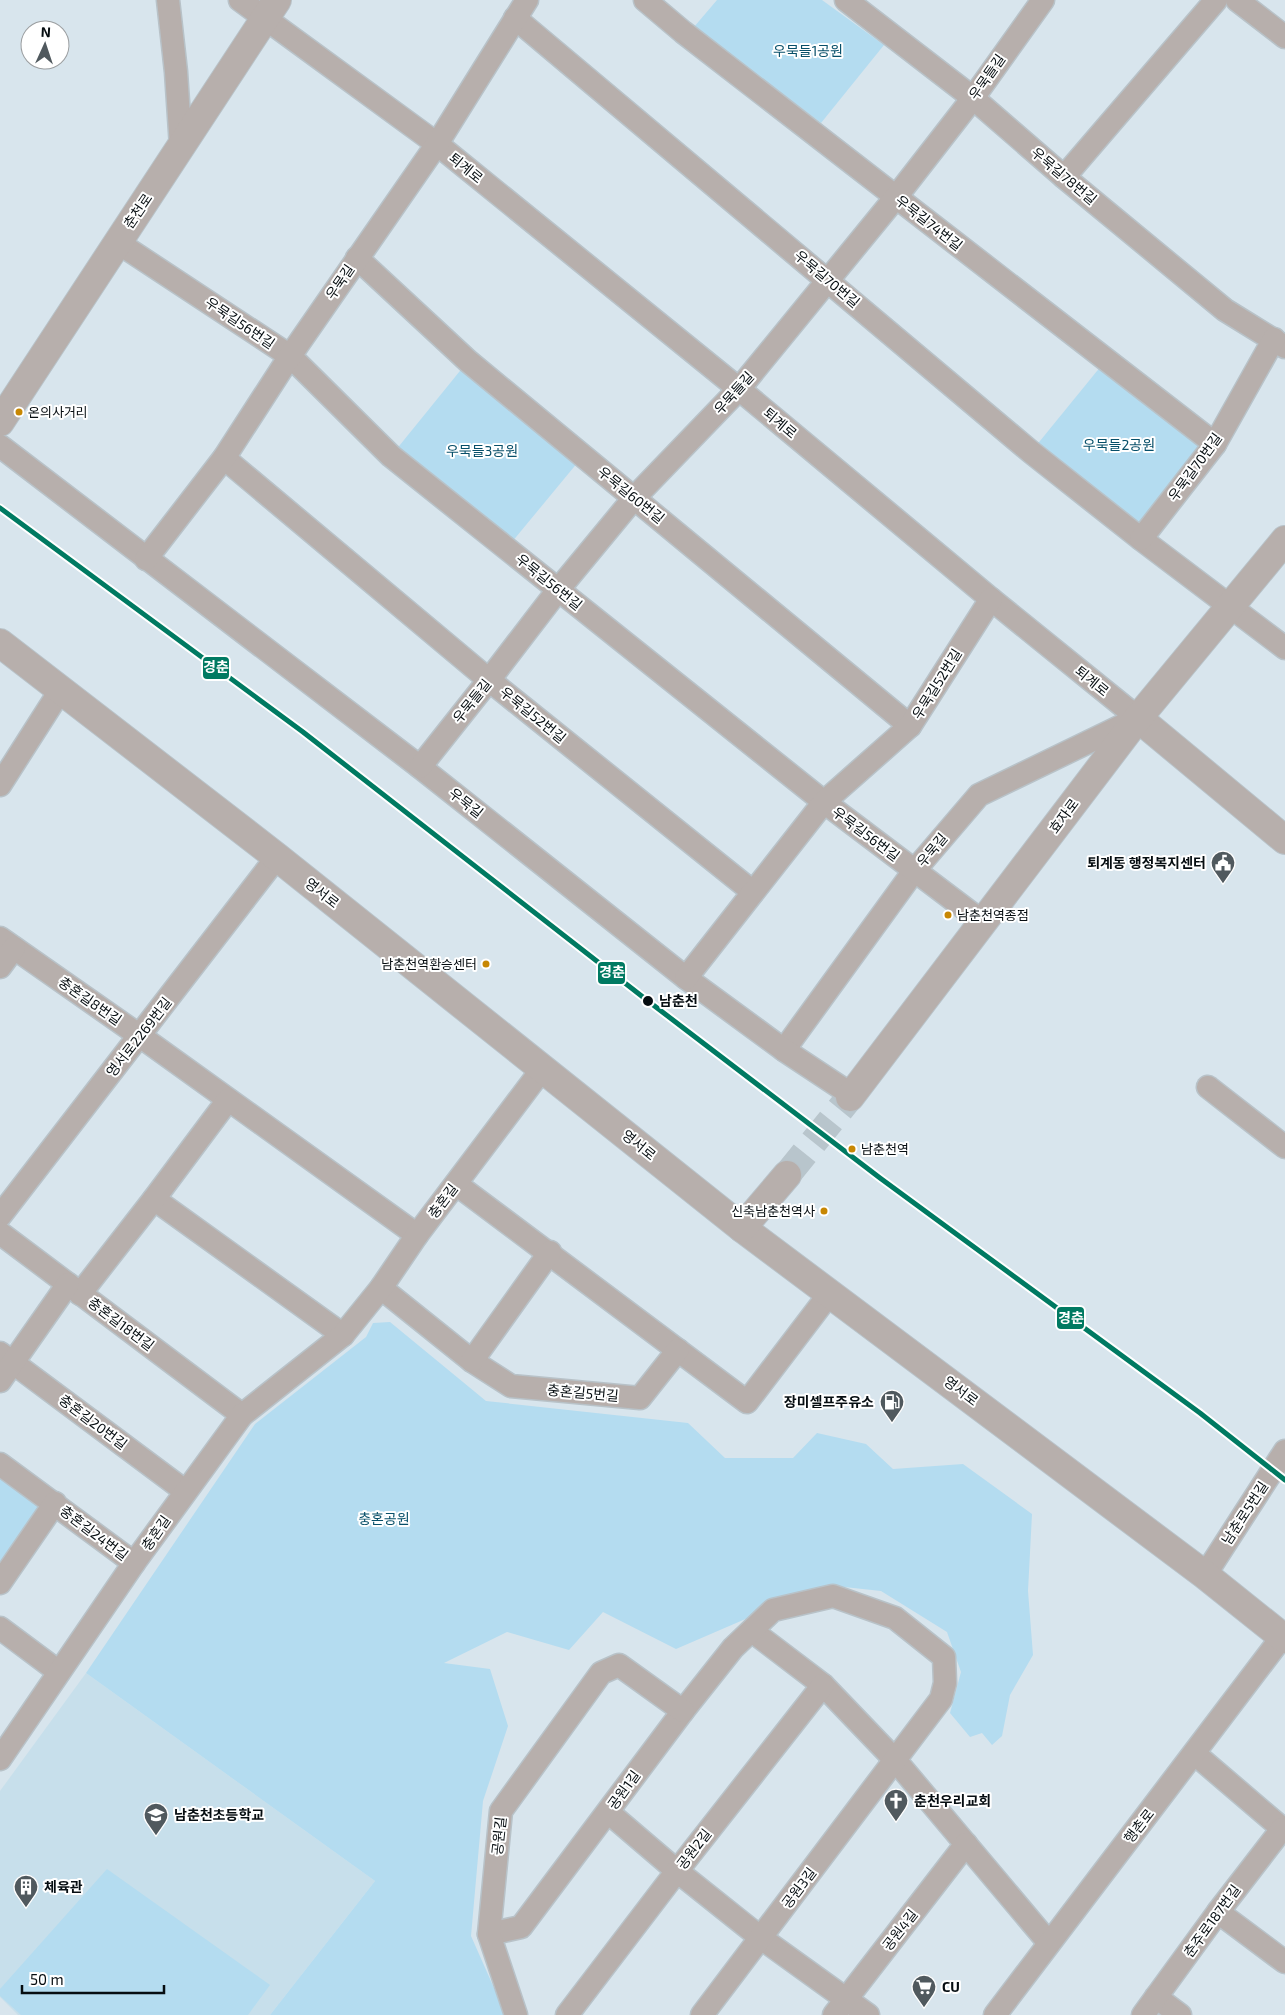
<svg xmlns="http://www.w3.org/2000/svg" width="1285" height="2015" font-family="'Exo 2','Noto Sans KR',sans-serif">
  <rect width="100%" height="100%" fill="#d8e5ed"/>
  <path fill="#c7dfeb" d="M 86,1673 L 375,1881 L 270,2015 L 18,2015 L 0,1997 L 0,1791 Z"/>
  <g fill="#b4dcf0">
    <path d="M 717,0 L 822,0 L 884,45 L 821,123 L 694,27 Z"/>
    <path d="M 1106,360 L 1215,444 L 1141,539 L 1031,452 Z"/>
    <path d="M 468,361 L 583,456 L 507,548 L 391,456 Z"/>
    <path d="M 390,1322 L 486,1401 L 688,1423 L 725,1458 L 793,1458 L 817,1433 L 866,1444 L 893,1469 L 963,1464 L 1032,1514 L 1028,1591 L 1033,1655 L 1010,1695 L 1002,1736 L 992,1745 L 982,1733 L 970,1737 L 950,1713 L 961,1672 L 947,1632 L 881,1591 L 835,1586 L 780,1604 L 676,1649 L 603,1612 L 569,1650 L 507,1632 L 444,1663 L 490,1669 L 508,1726 L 483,1801 L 471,1936 L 506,2015 L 270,2015 L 375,1881 L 86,1673 L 255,1424 L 366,1337 L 373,1323 Z"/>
    <path d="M 0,1469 L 45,1501 L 0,1568 Z"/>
    <path d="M 107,1869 L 270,1985 L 248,2015 L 21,2015 L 0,1996 L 0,1989 Z"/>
  </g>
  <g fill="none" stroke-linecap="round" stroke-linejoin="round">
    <path stroke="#b8c5cc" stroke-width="28" stroke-dasharray="28 14" stroke-linecap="butt" d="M 787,1175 L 850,1097"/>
    <defs>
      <g id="minor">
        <path d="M 168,0 L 176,72 L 181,147"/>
        <path d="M 240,0 L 437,144 L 739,389 L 991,599 L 1138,718 L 979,795 L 914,871 L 784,1050"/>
        <path d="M 645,0 L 683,32 L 1215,444"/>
        <path d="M 846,0 L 973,98 L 1064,177 L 1225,310 L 1285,347"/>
        <path d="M 1237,0 L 1285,37"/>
        <path d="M 515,18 L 1031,452 L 1141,539 L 1285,648"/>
        <path d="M 1064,177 L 1216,0"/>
        <path d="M 117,242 L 290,356 L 391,456 L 824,802 L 984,923"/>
        <path d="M 357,258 L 468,361 L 910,726"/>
        <path d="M 0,446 L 420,767 L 686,978 L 784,1050 L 852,1095"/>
        <path d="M 224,458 L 489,680 L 753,892"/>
        <path d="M 1141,539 L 1215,444 L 1274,339"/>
        <path d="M 146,559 L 224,458 L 290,356 L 437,144 L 527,0"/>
        <path d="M 420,767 L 489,680 L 558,590 L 634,498 L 739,389 L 896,197 L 973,98 L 1043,0"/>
        <path d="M 0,785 L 60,691"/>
        <path d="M 0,938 L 140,1036 L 417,1235"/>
        <path d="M 0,967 L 14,948"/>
        <path d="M 686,978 L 824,802 L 910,726 L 991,599"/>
        <path d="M 1208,1087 L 1285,1147"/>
        <path d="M 456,1184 L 747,1402 L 830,1293"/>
        <path d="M 154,1199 L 343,1335"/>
        <path d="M 0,1216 L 277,857"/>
        <path d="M 0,1233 L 242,1415"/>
        <path d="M 381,1288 L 472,1361 L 511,1386 L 640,1398 L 678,1350"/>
        <path d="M 80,1294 L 154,1199 L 228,1100"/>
        <path d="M 0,1353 L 185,1491"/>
        <path d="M 472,1361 L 550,1252"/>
        <path d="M 0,1381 L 68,1284"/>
        <path d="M 0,1464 L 134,1563"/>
        <path d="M 1205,1575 L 1285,1451"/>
        <path d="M 0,1583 L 55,1503"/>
        <path d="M 0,1628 L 59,1672"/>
        <path d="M 752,1631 L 823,1685 L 896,1761 L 1049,1943"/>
        <path d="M 1195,1754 L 1285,1831"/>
        <path d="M 0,1759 L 134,1563 L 242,1415 L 343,1335 L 381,1288 L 417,1235 L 543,1068"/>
        <path d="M 608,1812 L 677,1871 L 761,1938 L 868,2015"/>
        <path d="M 1218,1912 L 1285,1962"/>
        <path d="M 489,1934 L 521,1927 L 683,1711 L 733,1648 L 773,1610 L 833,1596 L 895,1618 L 944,1657 L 945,1683 L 941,1699 L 702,2015"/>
        <path d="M 1156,1997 L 1180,2015"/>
        <path d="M 516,2015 L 489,1934 L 501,1811 L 601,1673 L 619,1665 L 683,1711"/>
        <path d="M 567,2015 L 677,1871 L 823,1685"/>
        <path d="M 834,2015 L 966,1844"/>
        <path d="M 995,2015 L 1282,1637"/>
        <path d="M 1143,2015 L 1218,1912 L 1282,1829"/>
      </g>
      <g id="tertiary">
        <path d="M 0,422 L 277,0"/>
        <path d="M 0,643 L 277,857 L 742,1228 L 1205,1575 L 1285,1639"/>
        <path d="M 1138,718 L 1285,840"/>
        <path d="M 850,1097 L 1138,718 L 1285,540"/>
        <path d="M 742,1228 L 787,1175"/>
      </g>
    </defs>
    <use href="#minor" stroke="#b8c2c8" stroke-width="25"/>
    <use href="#tertiary" stroke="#b8c2c8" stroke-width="30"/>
    <use href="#minor" stroke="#b7afac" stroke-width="22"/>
    <use href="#tertiary" stroke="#b7afac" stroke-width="28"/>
    <defs>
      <path id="rail-1" d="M 0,508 L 303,732 L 648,1001 L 880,1178 L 1200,1413 L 1285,1480"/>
    </defs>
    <use href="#rail-1" stroke="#fff" stroke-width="9"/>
    <use href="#rail-1" stroke="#007a62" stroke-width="5"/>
  </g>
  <defs>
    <symbol id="civic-pin" viewBox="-11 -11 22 30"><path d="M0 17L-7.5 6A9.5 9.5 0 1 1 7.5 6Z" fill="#50595e" stroke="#fff"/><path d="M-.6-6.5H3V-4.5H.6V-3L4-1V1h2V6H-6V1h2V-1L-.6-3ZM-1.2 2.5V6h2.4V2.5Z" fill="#fff"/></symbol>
    <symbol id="fuel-pin" viewBox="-11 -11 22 30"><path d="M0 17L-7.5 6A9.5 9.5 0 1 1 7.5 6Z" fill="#50595e" stroke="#fff"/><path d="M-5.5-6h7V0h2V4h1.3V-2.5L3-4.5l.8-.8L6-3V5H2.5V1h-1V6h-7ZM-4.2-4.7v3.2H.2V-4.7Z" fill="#fff"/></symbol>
    <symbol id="church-pin" viewBox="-11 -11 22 30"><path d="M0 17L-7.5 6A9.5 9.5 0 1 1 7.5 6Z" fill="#50595e" stroke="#fff"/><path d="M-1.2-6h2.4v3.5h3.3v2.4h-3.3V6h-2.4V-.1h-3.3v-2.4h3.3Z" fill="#fff"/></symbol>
    <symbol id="school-pin" viewBox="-11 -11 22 30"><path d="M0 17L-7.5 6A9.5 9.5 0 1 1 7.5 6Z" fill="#50595e" stroke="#fff"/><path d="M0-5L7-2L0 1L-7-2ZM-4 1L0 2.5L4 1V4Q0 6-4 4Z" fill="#fff"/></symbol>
    <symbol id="building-pin" viewBox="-11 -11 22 30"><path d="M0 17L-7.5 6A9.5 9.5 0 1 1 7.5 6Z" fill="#50595e" stroke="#fff"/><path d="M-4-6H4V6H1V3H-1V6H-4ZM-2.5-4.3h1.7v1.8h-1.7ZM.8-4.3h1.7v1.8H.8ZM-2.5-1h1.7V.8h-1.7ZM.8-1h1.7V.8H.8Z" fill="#fff"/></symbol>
    <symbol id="supermarket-pin" viewBox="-11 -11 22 30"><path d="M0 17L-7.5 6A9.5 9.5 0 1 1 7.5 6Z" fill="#50595e" stroke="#fff"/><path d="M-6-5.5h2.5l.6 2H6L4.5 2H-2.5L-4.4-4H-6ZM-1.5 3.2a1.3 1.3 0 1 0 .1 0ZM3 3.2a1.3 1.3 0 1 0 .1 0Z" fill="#fff"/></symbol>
  </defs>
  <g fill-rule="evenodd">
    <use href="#civic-pin" x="1209" y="849" width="28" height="38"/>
    <use href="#fuel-pin" x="878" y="1388" width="28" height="38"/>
    <use href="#church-pin" x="882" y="1787" width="28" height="38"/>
    <use href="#school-pin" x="142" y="1801" width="28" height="38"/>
    <use href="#building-pin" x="12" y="1873" width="28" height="38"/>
    <use href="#supermarket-pin" x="910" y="1973" width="28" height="38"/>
  </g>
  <g fill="#c78703" stroke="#fff" stroke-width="2">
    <circle cx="19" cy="412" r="4.5"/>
    <circle cx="948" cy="915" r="4.5"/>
    <circle cx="486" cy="964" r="4.5"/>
    <circle cx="852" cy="1149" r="4.5"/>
    <circle cx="824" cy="1211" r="4.5"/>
  </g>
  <circle fill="#060d11" stroke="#fff" stroke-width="2" cx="648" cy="1001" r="6"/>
  <g text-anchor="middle" stroke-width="4" stroke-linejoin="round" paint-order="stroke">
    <g font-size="13" fill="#060d11" stroke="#fff" text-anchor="start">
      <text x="28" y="417">온의사거리</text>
      <text x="957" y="920">남춘천역종점</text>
      <text x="477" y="969" text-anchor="end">남춘천역환승센터</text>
      <text x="861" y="1154">남춘천역</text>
      <text x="815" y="1216" text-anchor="end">신축남춘천역사</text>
    </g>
    <g font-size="14" fill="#074f69" stroke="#fff">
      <text x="808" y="56">우묵들1공원</text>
      <text x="1119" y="450">우묵들2공원</text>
      <text x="482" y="456">우묵들3공원</text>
      <text x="384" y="1524">충혼공원</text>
    </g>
    <g font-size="14" fill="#060d11" stroke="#fff">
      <text transform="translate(987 77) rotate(-55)" y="5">우묵들길</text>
      <text transform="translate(466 168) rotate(39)" y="5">퇴계로</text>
      <text transform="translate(1064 176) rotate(40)" y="5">우묵길78번길</text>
      <text transform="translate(138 211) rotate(-56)" y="5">춘천로</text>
      <text transform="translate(929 223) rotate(38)" y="5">우묵길74번길</text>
      <text transform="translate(827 279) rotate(40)" y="5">우묵길70번길</text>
      <text transform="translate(340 282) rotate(-56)" y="5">우묵길</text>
      <text transform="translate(240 323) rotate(34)" y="5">우묵길56번길</text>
      <text transform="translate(734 393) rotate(-48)" y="5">우묵들길</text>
      <text transform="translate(780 423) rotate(40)" y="5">퇴계로</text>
      <text transform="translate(1195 467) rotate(-54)" y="5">우묵길70번길</text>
      <text transform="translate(631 495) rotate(39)" y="5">우묵길60번길</text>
      <text transform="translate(549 582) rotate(39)" y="5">우묵길56번길</text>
      <text transform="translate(1092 681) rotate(39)" y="5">퇴계로</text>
      <text transform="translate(937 684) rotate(-58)" y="5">우묵길52번길</text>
      <text transform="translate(472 701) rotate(-51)" y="5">우묵들길</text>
      <text transform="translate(533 715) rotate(39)" y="5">우묵길52번길</text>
      <text transform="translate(466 803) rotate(38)" y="5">우묵길</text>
      <text transform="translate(1064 816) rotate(-53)" y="5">효자로</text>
      <text transform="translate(866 834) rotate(37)" y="5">우묵길56번길</text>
      <text transform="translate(932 850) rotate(-50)" y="5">우묵길</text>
      <text transform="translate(322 893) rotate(38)" y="5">영서로</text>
      <text transform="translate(90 1001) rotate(35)" y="5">충혼길8번길</text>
      <text transform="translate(139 1037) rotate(-52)" y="5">영서로2269번길</text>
      <text transform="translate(639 1145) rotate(39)" y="5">영서로</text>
      <text transform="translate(443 1201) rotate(-53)" y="5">충혼길</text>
      <text transform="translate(121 1324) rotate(37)" y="5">충혼길18번길</text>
      <text transform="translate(961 1391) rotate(37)" y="5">영서로</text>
      <text transform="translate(583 1393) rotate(5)" y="5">충혼길5번길</text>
      <text transform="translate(93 1422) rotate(37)" y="5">충혼길20번길</text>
      <text transform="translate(1245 1513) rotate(-57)" y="5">남춘로5번길</text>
      <text transform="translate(94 1533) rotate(37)" y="5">충혼길24번길</text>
      <text transform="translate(156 1533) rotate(-55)" y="5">충혼길</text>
      <text transform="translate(624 1790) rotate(-54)" y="5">공원1길</text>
      <text transform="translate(1139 1826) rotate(-52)" y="5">행촌로</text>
      <text transform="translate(499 1836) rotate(-84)" y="5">공원길</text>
      <text transform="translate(694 1849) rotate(-52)" y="5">공원2길</text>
      <text transform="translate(799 1888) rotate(-53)" y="5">공원3길</text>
      <text transform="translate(1212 1921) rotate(-54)" y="5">춘주로187번길</text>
      <text transform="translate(900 1930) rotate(-52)" y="5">공원4길</text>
    </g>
    <g font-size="14" font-weight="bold" fill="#060d11" stroke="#fff" text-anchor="start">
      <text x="1206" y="868" text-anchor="end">퇴계동 행정복지센터</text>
      <text x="874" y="1407" text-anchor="end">장미셀프주유소</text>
      <text x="914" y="1806">춘천우리교회</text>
      <text x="174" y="1820">남춘천초등학교</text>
      <text x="44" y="1892">체육관</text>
      <text x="942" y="1992">CU</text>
    </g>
    <g font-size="14" font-weight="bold" fill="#060d11" stroke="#fff" text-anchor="start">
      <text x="659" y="1006">남춘천</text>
    </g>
  </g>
  <g stroke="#fff" stroke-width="2">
    <rect x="202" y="656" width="28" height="24" rx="5" fill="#007a62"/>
    <rect x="597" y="961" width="29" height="24" rx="5" fill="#007a62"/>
    <rect x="1056" y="1306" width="29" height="24" rx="5" fill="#007a62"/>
  </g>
  <g font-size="14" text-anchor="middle" font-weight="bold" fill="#fff">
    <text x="216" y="672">경춘</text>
    <text x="612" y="977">경춘</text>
    <text x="1071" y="1323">경춘</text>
  </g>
  <g transform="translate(45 45) rotate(3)"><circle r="24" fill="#ffffff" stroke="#9b9ea0"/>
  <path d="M0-4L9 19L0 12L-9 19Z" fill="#50595e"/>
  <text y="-8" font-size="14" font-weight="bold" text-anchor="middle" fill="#060d11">N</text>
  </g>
  <path d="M22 1985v8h142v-8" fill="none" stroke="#060d11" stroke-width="2.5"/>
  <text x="30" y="1985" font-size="15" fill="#060d11" stroke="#ffffff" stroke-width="4" paint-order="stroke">50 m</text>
</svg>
